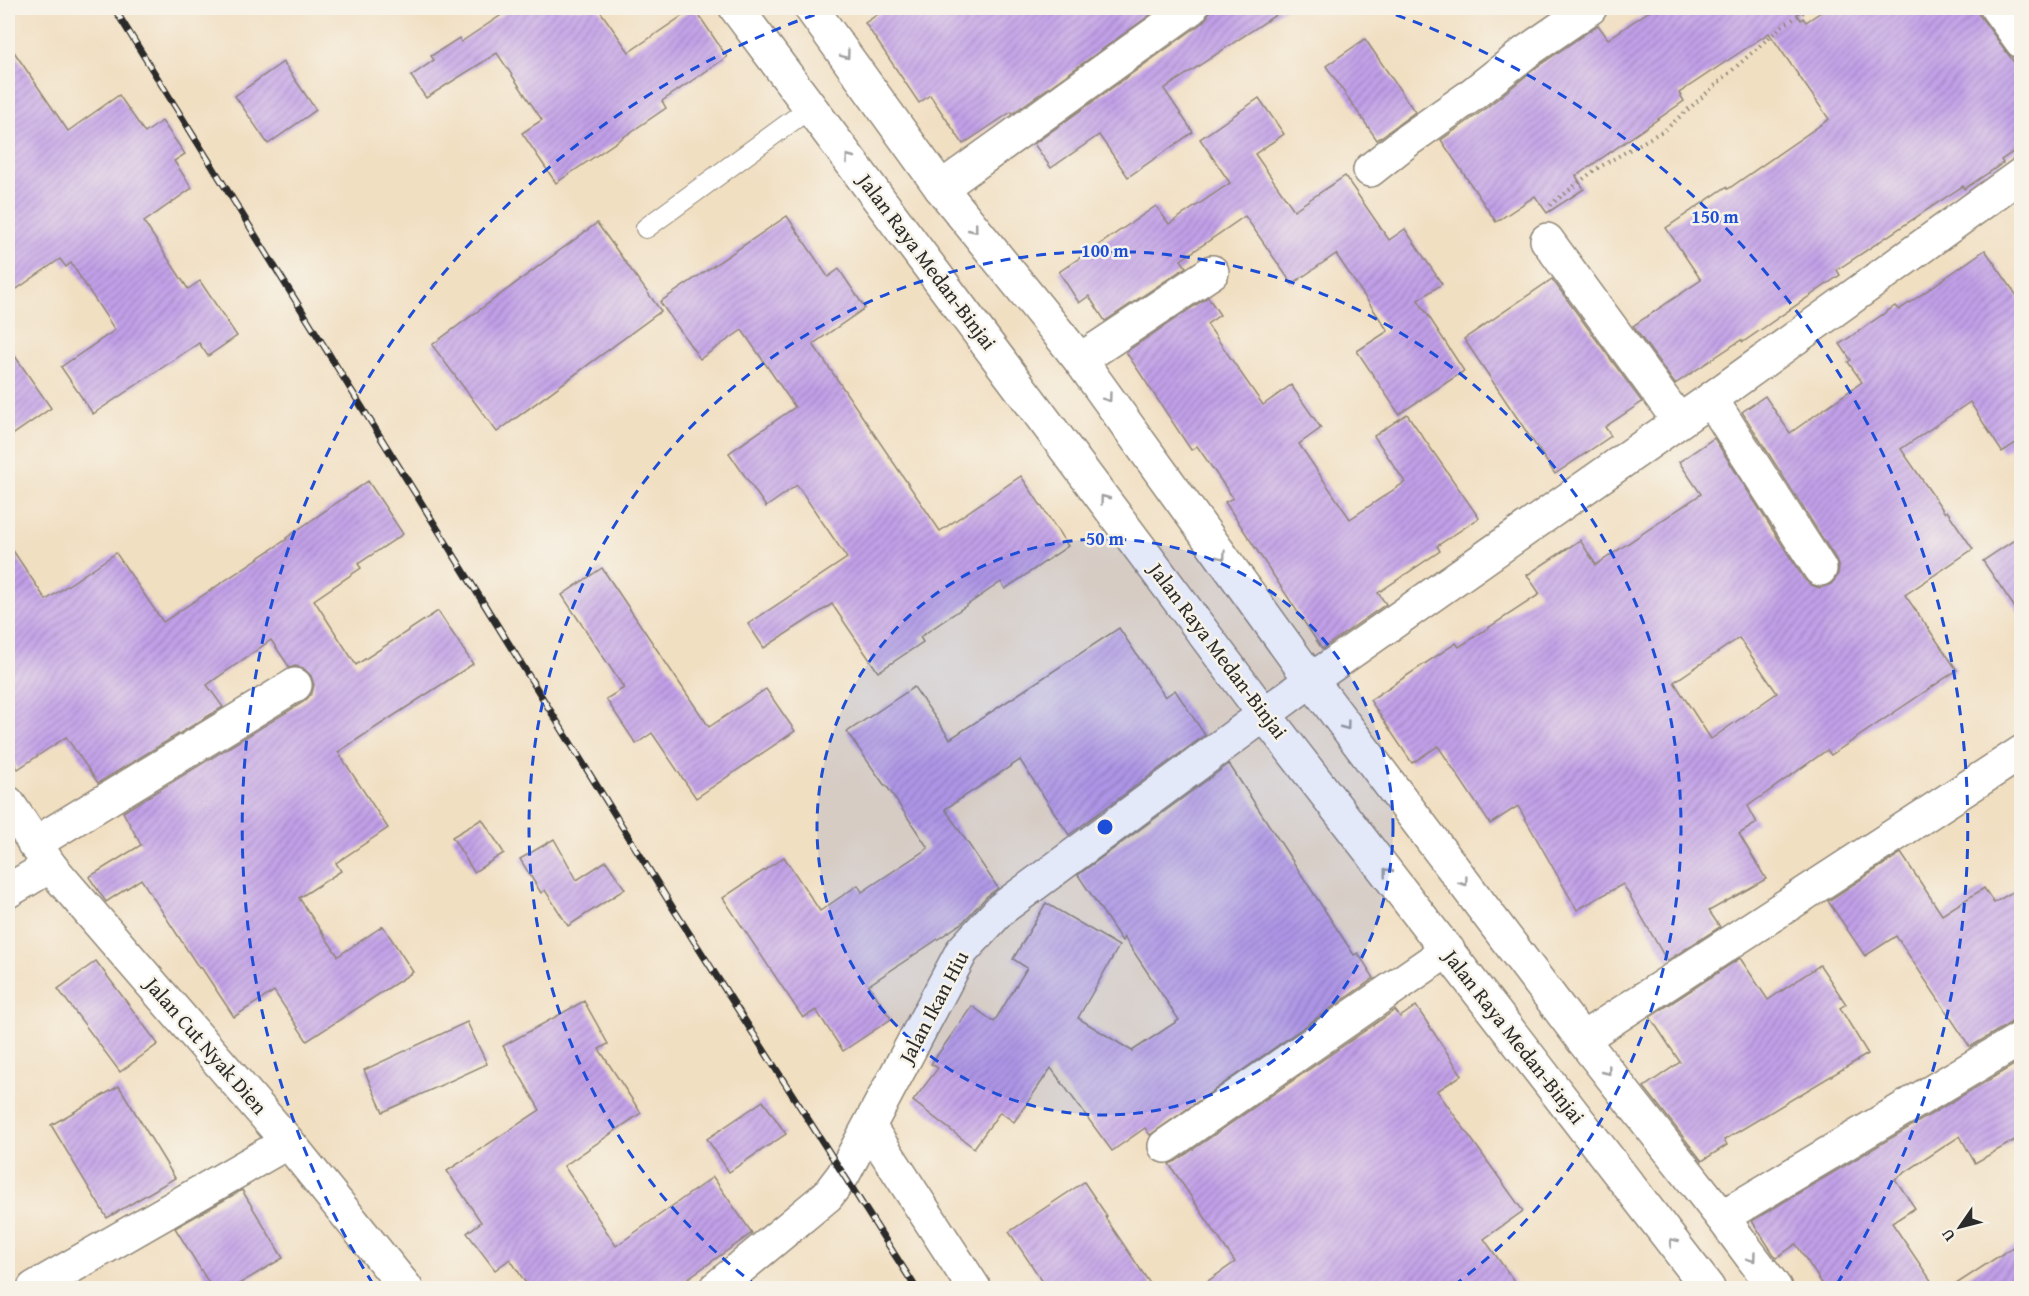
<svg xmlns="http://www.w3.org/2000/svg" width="2029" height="1296" font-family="'Gentium Book Plus',serif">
  <defs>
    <pattern id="building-hatch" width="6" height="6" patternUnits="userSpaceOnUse" patternTransform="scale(1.5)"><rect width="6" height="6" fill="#c2a0e9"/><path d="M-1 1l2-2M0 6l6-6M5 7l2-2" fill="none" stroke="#9e83bd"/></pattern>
  </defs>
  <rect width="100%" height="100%" fill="#f7f3e8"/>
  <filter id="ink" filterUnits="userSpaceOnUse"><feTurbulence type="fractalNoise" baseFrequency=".0167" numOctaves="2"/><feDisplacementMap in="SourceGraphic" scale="12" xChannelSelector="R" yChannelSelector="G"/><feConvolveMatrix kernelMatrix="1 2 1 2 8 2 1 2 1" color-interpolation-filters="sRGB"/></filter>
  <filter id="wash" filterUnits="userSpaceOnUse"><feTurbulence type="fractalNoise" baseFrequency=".008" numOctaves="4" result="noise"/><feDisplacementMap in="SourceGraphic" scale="24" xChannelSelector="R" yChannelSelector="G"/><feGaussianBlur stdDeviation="1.35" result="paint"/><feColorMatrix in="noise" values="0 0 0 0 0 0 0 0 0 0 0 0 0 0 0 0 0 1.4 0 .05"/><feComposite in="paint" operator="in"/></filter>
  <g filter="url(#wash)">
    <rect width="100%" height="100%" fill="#f1dfc2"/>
    <g id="blocks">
      <g fill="url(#building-hatch)" fill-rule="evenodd">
        <path d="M 512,8 L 598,8 L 629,52 L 694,8 L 727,57 L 662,101 L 666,108 L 556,183 L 522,133 L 542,120 L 497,53 L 426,98 L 411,76 L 434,60 L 431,56 L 459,38 L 461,42 Z"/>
        <path d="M 887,8 L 1160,8 L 1013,113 L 1011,112 L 963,144 L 930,95 L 919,103 L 865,23 Z"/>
        <path d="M 1210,8 L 1286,8 L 1164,89 L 1193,132 L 1128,177 L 1099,135 L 1051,168 L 1034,144 L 1202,23 L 1208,16 Z"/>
        <path d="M 1654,8 L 1806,8 L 1797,14 L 1801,20 L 1803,18 L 1806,22 L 1827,8 L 1974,8 L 2022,73 L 2022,146 L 2001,160 L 2003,163 L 1964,189 L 1963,186 L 1837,270 L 1840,275 L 1743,342 L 1741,340 L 1675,384 L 1633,326 L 1701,280 L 1666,228 L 1726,187 L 1728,189 L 1829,119 L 1769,33 L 1679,93 L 1684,101 L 1576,176 L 1584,189 L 1547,213 L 1535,196 L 1496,222 L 1441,140 L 1481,112 L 1537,67 L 1598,25 L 1608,39 Z"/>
        <path d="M 1365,39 L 1415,112 L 1377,140 L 1326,66 Z"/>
        <path d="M 8,43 L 68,131 L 119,95 L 145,133 L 162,121 L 185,154 L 174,161 L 192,188 L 144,222 L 188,289 L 200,281 L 237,336 L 208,356 L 199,343 L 93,414 L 61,367 L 115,330 L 71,263 L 66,267 L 60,259 L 8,295 Z"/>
        <path d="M 283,62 L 316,110 L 268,144 L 235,96 Z"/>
        <path d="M 1259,98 L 1284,134 L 1255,154 L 1294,210 L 1345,176 L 1389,240 L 1405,229 L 1442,284 L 1418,300 L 1464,371 L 1399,414 L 1357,351 L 1388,331 L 1336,254 L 1292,284 L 1245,216 L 1181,260 L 1186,267 L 1105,321 L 1089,296 L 1079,303 L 1059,272 L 1156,206 L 1169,224 L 1230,183 L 1200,139 Z"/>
        <path d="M 787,216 L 828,277 L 839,269 L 865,308 L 813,344 L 940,531 L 1021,476 L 1068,546 L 1005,589 L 1001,582 L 920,637 L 923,642 L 878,672 L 832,604 L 764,648 L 748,624 L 847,558 L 797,485 L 766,507 L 729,453 L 795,407 L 742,330 L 700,359 L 660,302 Z"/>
        <path d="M 597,223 L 661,311 L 497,432 L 432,345 Z"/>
        <path d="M 1985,250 L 2022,303 L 2022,439 L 2002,452 L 1970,402 L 1901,449 L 1945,513 L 1947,511 L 1973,549 L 1905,595 L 1957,670 L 1831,755 L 1827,750 L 1748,806 L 1757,823 L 1739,834 L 1766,879 L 1709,911 L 1720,927 L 1667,961 L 1623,884 L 1577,910 L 1518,806 L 1490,824 L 1438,746 L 1412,763 L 1370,700 L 1456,643 L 1459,647 L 1540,594 L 1527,575 L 1580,540 L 1596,565 L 1701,494 L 1679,462 L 1714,438 L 1804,579 L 1811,585 L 1820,588 L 1831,584 L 1837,577 L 1839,569 L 1836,559 L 1742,412 L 1765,396 L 1790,433 L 1862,382 L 1848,362 L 1851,360 L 1840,344 L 1895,306 L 1899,310 ZM 1739,638 L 1777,693 L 1711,739 L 1674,682 Z"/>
        <path d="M 1552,279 L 1642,402 L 1605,427 L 1611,436 L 1555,474 L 1464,339 Z"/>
        <path d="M 1208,297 L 1220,315 L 1207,324 L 1263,405 L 1291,385 L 1321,428 L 1299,444 L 1350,519 L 1405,482 L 1374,436 L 1407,414 L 1479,518 L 1437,546 L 1440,551 L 1378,593 L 1386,604 L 1322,649 L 1225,502 L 1233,498 L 1197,446 L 1191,450 L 1126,352 Z"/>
        <path d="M 8,346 L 51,408 L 8,438 Z"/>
        <path d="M 368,481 L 403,534 L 358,564 L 361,568 L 314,600 L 356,665 L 438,611 L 473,664 L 338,752 L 388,828 L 336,863 L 341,871 L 299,898 L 338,956 L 383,926 L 413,972 L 307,1041 L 274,991 L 234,1017 L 201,967 L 199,968 L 141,879 L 106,902 L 89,877 L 141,845 L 123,812 L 305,701 L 312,693 L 314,685 L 311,676 L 303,668 L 295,666 L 290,668 L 271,640 L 207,685 L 223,707 L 98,783 L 66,737 L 18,769 L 8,753 L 8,543 L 46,600 L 116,553 L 163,622 L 287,539 L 286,538 Z"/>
        <path d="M 2022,535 L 2022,618 L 1983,561 Z"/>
        <path d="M 602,568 L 709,727 L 766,689 L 795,731 L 696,798 L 652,733 L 636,744 L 606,699 L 624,688 L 562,595 Z"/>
        <path d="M 1119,628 L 1165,697 L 1175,690 L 1205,735 L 1069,835 L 1020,760 L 945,809 L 998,888 L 987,896 L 962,923 L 869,985 L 891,1019 L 843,1051 L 816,1010 L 803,1018 L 723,898 L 784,857 L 820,911 L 858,885 L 862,892 L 928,848 L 886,785 L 885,786 L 847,732 L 914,687 L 950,739 Z"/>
        <path d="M 1229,764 L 1354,955 L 1358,953 L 1374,978 L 1150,1135 L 1145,1128 L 1112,1151 L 1051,1068 L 1014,1122 L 1000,1112 L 974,1148 L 913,1101 L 938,1068 L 931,1064 L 972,1006 L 994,1022 L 1027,968 L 1013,959 L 1046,903 L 1119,946 L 1078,1018 L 1132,1051 L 1179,1020 L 1124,937 L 1122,941 L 1078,875 Z"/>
        <path d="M 482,819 L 504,853 L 474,872 L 452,837 Z"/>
        <path d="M 554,839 L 577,880 L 606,861 L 625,889 L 568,926 L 545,890 L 541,893 L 520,859 Z"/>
        <path d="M 1901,853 L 1942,915 L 1984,888 L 1994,903 L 2022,886 L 2022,1019 L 2012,1022 L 1970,1047 L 1896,936 L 1865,956 L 1828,901 Z"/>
        <path d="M 1740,958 L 1768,1000 L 1820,965 L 1846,1004 L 1840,1008 L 1868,1054 L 1724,1140 L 1727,1145 L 1702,1161 L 1644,1087 L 1680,1062 L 1650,1017 Z"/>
        <path d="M 96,961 L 158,1044 L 120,1072 L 58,989 Z"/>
        <path d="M 584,1001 L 608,1044 L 599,1049 L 641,1113 L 564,1166 L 616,1246 L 713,1177 L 752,1233 L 674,1288 L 529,1288 L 510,1259 L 495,1270 L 467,1233 L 481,1222 L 447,1171 L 540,1110 L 503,1046 Z"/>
        <path d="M 1416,1006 L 1462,1075 L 1437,1091 L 1523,1211 L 1484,1239 L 1519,1288 L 1198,1288 L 1235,1262 L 1169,1164 L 1176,1161 L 1395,1010 L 1400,1017 Z"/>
        <path d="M 467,1022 L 487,1064 L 383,1112 L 364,1070 Z"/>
        <path d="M 2022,1060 L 2022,1136 L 1975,1163 L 1960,1136 L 1895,1179 L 1915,1208 L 1892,1223 L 1936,1288 L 1825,1288 L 1796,1244 L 1776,1258 L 1752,1221 Z"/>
        <path d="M 119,1086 L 175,1178 L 107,1218 L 51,1125 Z"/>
        <path d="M 763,1101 L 786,1134 L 729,1172 L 707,1139 Z"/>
        <path d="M 1084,1182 L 1107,1216 L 1105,1217 L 1153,1288 L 1047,1288 L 1009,1232 Z"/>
        <path d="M 242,1190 L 283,1258 L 232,1288 L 212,1288 L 175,1228 Z"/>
        <path d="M 2022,1241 L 2022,1288 L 1950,1288 Z"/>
      </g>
    </g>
  </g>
  <g filter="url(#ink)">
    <use href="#blocks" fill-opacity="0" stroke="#8e8576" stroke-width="1.5"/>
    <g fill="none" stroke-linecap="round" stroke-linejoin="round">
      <defs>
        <path id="service" d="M 646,228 L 811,107"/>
        <g id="minor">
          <path d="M 1997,8 L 2022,42"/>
          <path d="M 1370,170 L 1408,140 L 1469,97 L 1526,52 L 1590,8"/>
          <path d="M 941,188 L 1191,8"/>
          <path d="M 1547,240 L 1679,421"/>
          <path d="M 1080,360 L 1212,272"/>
          <path d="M 1711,399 L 1820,569"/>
          <path d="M 1311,680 L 1711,399 L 2022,174"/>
          <path d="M 8,803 L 50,866 L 288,1142 L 406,1288"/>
          <path d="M 34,844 L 295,685"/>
          <path d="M 8,891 L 50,866"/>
          <path d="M 1582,1039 L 2022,752"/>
          <path d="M 870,1128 L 974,1288"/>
          <path d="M 1165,1146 L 1448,950"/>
          <path d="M 1722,1217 L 2022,1038"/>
          <path d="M 34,1288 L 288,1142"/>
        </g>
        <path id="tertiary" d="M 716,1288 L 827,1196 L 843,1175 L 962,951 L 1001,909 L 1311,680"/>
        <g id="primary">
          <path d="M 736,8 L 1264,714 L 1708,1288"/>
          <path d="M 811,8 L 941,188 L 1080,360 L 1311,680 L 1582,1039 L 1722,1217 L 1775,1288"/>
        </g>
      </defs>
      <use href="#service" stroke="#8e8576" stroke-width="22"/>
      <use href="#minor" stroke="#8e8576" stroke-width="36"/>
      <use href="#tertiary" stroke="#8e8576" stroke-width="36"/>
      <use href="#primary" stroke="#8e8576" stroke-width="36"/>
      <path stroke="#8e8576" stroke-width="4" stroke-dasharray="1.5 4.5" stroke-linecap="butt" d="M 1550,205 L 1596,169 L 1666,129 L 1781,27 L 1810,8"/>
      <use href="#service" stroke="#fff" stroke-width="20"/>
      <use href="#minor" stroke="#fff" stroke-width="33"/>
      <use href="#tertiary" stroke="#fff" stroke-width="33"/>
      <use href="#primary" stroke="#fff" stroke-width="33"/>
      <defs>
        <path id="rail" d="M 114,8 L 671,905 L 916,1288"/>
      </defs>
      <use href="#rail" stroke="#2b2b2b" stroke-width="7"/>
      <use href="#rail" stroke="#f7f3e8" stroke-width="4.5" stroke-dasharray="14" stroke-linecap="butt"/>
    </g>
    <defs><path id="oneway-chevron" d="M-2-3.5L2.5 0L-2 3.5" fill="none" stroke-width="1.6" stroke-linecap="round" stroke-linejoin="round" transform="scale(1.5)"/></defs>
    <g stroke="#a0a0a0">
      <use href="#oneway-chevron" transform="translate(846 55) rotate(54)"/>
      <use href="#oneway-chevron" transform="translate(849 158) rotate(-127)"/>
      <use href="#oneway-chevron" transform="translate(974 229) rotate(51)"/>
      <use href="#oneway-chevron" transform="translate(1108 398) rotate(54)"/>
      <use href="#oneway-chevron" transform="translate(1104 499) rotate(-127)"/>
      <use href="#oneway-chevron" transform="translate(1222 556) rotate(54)"/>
      <use href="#oneway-chevron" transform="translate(1346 726) rotate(53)"/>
      <use href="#oneway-chevron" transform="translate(1387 872) rotate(-128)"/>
      <use href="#oneway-chevron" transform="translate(1464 882) rotate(53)"/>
      <use href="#oneway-chevron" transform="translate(1607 1071) rotate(52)"/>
      <use href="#oneway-chevron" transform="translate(1673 1242) rotate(-128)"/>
      <use href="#oneway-chevron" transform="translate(1752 1258) rotate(54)"/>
    </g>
  </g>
  <circle cx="1105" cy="827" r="288" fill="#1d4ed8" fill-opacity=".12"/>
  <g fill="none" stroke="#1d4ed8" stroke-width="3" stroke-dasharray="10 8">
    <circle cx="1105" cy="827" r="288"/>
    <path d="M758 1287A576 576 0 1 1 1452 1287"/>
    <path d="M373 1284A863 863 0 0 1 831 9M1379 9A863 863 0 0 1 1837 1284"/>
  </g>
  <g text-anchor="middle" stroke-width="5" stroke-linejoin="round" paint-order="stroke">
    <g font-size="21" fill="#2b2b2b" stroke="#f7f3e8">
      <text transform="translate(927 262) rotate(53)" y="7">Jalan Raya Medan-Binjai</text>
      <text transform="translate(1218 651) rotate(53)" y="7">Jalan Raya Medan-Binjai</text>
      <text transform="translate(934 1007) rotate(-62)" y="7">Jalan Ikan Hiu</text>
      <text transform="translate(1514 1037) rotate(52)" y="7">Jalan Raya Medan-Binjai</text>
      <text transform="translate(206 1046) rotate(49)" y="7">Jalan Cut Nyak Dien</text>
    </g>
  </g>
  <circle cx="1105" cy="827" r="9" fill="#1d4ed8" stroke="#f7f3e8" stroke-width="3"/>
  <g font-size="18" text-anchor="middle" font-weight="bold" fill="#1d4ed8" stroke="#f7f3e8" stroke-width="5" stroke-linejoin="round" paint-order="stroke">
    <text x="1715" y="223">150 m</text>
    <text x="1105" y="257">100 m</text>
    <text x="1105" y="545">50 m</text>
  </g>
  <rect width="2029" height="1296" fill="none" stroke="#f7f3e8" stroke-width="30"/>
  <g transform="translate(1960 1227) rotate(235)" stroke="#f7f3e8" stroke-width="4.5" paint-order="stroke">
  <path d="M0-4.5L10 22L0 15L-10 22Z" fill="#2b2b2b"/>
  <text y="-9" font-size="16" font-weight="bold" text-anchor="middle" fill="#2b2b2b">U</text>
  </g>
</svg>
